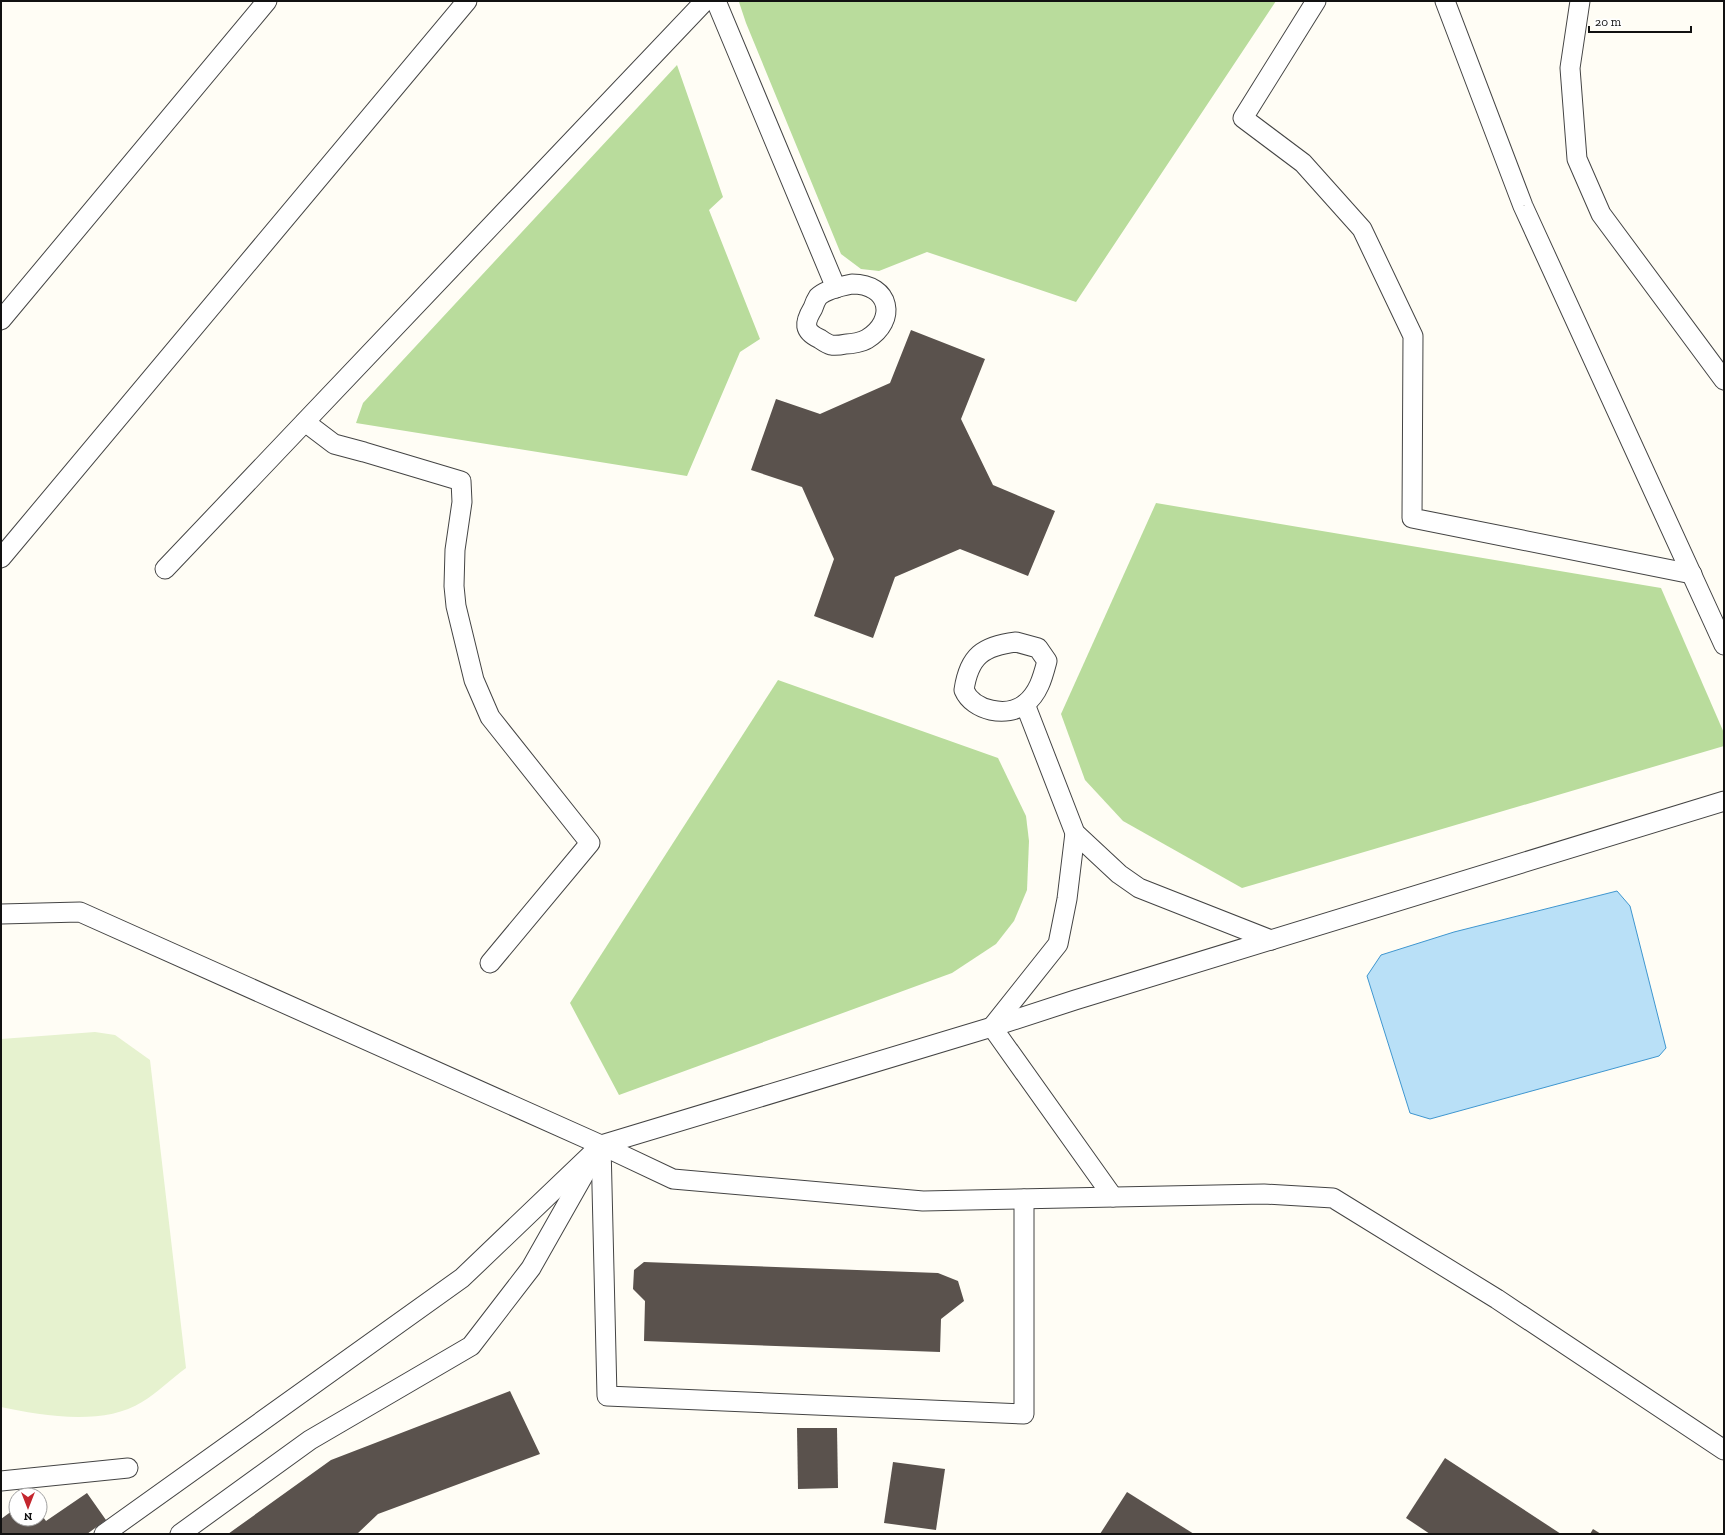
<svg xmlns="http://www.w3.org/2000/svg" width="1725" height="1535" font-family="'Zilla Slab',serif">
  <rect width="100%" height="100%" fill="#fffdf5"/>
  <g fill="#b9dc9c">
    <path d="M 740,1 L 1276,1 L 1076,302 L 927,252 L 879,271 L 861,269 L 841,254 L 746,23 L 739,2 Z"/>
    <path d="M 677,65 L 723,197 L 709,210 L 760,339 L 740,352 L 687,476 L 356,423 L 363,403 Z"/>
    <path d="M 1156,503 L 1661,588 L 1724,733 L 1724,746 L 1242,888 L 1123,821 L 1085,780 L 1061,714 Z"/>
    <path d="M 778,680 L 998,758 L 1026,816 L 1029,841 L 1027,890 L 1014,921 L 996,944 L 952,973 L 619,1095 L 570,1003 Z"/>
  </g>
  <path fill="#e6f2cf" d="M 95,1032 L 115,1035 L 150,1060 L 186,1368 C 171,1379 157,1393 142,1402 C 105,1426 42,1416 1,1407 L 1,1039 Z"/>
  <path fill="#b9e0f7" stroke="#3f96cf" d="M 1617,891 L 1630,906 L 1666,1048 L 1659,1056 L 1430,1119 L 1410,1113 L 1367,976 L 1381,955 L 1454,932 Z"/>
  <g fill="#5a524d">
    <path d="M 911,330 L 985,359 L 961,419 L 993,485 L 1055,511 L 1028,576 L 960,549 L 895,577 L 873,638 L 814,616 L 834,559 L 802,487 L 751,470 L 776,399 L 820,414 L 890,383 Z"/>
    <path d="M 644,1262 L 938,1273 L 958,1281 L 964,1301 L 941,1319 L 940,1352 L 644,1341 L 645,1301 L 633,1289 L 634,1270 Z"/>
    <path d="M 510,1391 L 540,1454 L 378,1514 L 357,1534 L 228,1534 L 331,1460 Z"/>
    <path d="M 797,1428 L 837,1428 L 838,1488 L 798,1489 Z"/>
    <path d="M 1445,1458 L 1561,1534 L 1430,1534 L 1406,1518 Z"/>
    <path d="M 893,1462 L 945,1469 L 936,1530 L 884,1523 Z"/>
    <path d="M 1127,1492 L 1194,1534 L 1100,1534 Z"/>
    <path d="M 87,1493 L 106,1520 L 87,1534 L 1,1534 L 1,1519 L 16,1508 L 16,1519 L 40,1519 L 40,1513 L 46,1521 Z"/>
    <path d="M 1593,1529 L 1601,1534 L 1590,1534 Z"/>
  </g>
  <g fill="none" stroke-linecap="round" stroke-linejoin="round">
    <defs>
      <g id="service">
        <path d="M 716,1 L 836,288"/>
        <path d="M 1316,1 L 1243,118 L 1303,163 L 1362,229 L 1413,336 L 1412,518 L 1692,574"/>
        <path d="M 1445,1 L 1523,206 L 1724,645"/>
        <path d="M 1580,1 L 1570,68 L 1577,159 L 1601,214 L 1724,380"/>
        <path d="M 852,284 C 891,284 897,321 867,339 C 862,342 852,344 846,344 C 841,345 836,346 831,345 C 827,344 823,341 820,339 C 803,331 804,323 813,308 C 814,305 816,300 818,297 C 825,290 842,286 852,284 Z"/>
        <path d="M 1,320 L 267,1"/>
        <path d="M 305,422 L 334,444 L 364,452 L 461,481 L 462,502 L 455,550 L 454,586 L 456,606 L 474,680 L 490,717 L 590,843 L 490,963"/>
        <path d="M 1,558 L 467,1"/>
        <path d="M 165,569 L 705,1"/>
        <path d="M 1016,642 L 1038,648 L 1047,661 C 1043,676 1039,693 1025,704 C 1007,718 973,711 964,690 C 969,656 983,646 1016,642 Z"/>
        <path d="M 1025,704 L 1075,833 L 1119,874 L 1139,888 L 1271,940"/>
        <path d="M 1075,833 L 1067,899 L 1058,944 L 992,1027 L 1113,1197"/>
        <path d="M 1,914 L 80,912 L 601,1145 L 673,1179 L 923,1201 L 1264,1194 L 1333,1198 L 1497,1299 L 1724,1450"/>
        <path d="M 601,1145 L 607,1396 L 1024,1414 L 1024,1199"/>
        <path d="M 1,1481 L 128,1468"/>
        <path d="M 104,1534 L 462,1278 L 601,1145 L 992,1027 L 1075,1000 L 1724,801"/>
        <path d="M 180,1534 L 310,1440 L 471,1346 L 531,1268 L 591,1162"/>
      </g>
    </defs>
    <use href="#service" stroke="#444" stroke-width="21"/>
    <use href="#service" stroke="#fff" stroke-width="19"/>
  </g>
  <rect width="1725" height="1535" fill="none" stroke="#111111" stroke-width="4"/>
  <g transform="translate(28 1507) rotate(180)"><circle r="19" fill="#ffffff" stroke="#a0a0a0"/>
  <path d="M0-3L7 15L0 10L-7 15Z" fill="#c4262e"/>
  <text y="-6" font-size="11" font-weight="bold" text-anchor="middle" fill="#111111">N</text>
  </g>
  <path d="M1589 26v6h102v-6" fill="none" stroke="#111111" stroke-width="2"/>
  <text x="1595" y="26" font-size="12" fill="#111111" stroke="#ffffff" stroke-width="3" paint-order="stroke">20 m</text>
</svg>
